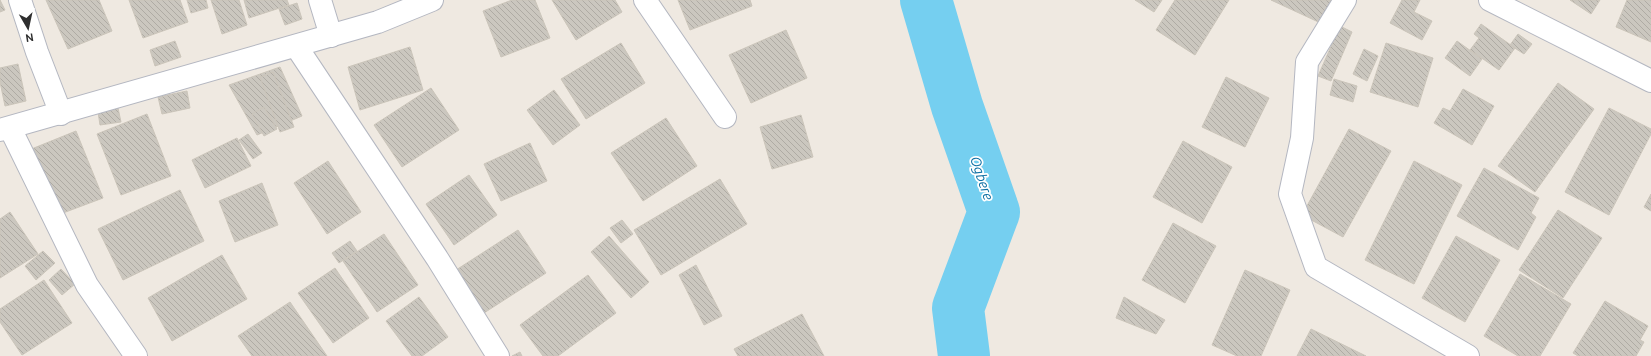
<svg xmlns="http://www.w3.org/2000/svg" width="1651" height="356" font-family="Ubuntu,sans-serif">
  <defs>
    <pattern id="building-back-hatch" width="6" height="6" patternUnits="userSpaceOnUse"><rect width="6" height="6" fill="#cbc7bf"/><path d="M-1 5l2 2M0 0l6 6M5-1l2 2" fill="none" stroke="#afaba4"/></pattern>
  </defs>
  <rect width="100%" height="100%" fill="#efe9e1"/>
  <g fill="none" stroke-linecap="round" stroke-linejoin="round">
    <path stroke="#75cff0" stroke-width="52" d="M 926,0 L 957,106 L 994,212 L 958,308 L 964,356"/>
  </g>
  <g fill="url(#building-back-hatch)" stroke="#cbc5ba">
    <path d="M 0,0 L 5,10 L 0,12 Z"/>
    <path d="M 46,0 L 99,0 L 112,31 L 68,49 Z"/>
    <path d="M 129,0 L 180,0 L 188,22 L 143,38 Z"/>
    <path d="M 187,0 L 206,0 L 208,8 L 191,13 Z"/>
    <path d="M 211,0 L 239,0 L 247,25 L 222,34 Z"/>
    <path d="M 244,0 L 287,0 L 289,5 L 249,18 Z"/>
    <path d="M 512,0 L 535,0 L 550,38 L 501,57 L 483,11 Z"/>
    <path d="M 552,0 L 615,0 L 622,12 L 576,40 Z"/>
    <path d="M 678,0 L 750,0 L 752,6 L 690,30 Z"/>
    <path d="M 1135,0 L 1162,0 L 1154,12 Z"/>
    <path d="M 1175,0 L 1229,0 L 1195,55 L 1156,30 Z"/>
    <path d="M 1271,0 L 1339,0 L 1327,26 Z"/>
    <path d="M 1402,0 L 1420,0 L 1414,12 L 1432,21 L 1422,40 L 1390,23 Z"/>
    <path d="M 1570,0 L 1600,0 L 1591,14 Z"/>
    <path d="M 1627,0 L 1651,0 L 1651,42 L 1616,27 Z"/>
    <path d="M 297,3 L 302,19 L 285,25 L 279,9 Z"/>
    <path d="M 1481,24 L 1515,48 L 1499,70 L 1470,50 L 1479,38 L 1474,34 Z"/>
    <path d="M 1340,26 L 1352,32 L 1331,81 L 1318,76 Z"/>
    <path d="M 786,30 L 807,78 L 751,103 L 729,55 Z"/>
    <path d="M 1518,34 L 1532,44 L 1524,54 L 1510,45 Z"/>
    <path d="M 175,41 L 181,57 L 155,66 L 150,50 Z"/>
    <path d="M 1457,41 L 1482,59 L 1470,76 L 1445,58 Z"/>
    <path d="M 621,43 L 645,83 L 586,119 L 561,79 Z"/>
    <path d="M 1386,43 L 1433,58 L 1418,107 L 1370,92 Z"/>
    <path d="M 410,47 L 423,90 L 360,110 L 348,67 Z"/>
    <path d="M 1364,49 L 1378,56 L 1367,81 L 1353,74 Z"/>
    <path d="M 18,64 L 26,101 L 5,106 L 0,82 L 0,68 Z"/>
    <path d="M 280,67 L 302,116 L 257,135 L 229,85 Z"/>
    <path d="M 273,72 L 294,127 L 280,132 L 260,77 Z"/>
    <path d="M 1226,77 L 1269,98 L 1245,147 L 1202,127 Z"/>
    <path d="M 1334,79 L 1357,86 L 1353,102 L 1330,95 Z"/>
    <path d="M 1558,83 L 1594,109 L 1535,192 L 1498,166 Z"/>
    <path d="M 431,88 L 459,130 L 402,167 L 374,125 Z"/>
    <path d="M 1463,89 L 1494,106 L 1472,145 L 1434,123 L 1443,108 L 1450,111 Z"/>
    <path d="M 554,90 L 580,125 L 553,145 L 527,110 Z"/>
    <path d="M 187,91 L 190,108 L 162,114 L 158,97 Z"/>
    <path d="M 264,107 L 277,129 L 264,136 L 252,114 Z"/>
    <path d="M 118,108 L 121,122 L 100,125 L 98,112 Z"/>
    <path d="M 1609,108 L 1651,129 L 1651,134 L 1609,215 L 1565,192 Z"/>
    <path d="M 147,114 L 171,176 L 121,195 L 97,134 Z"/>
    <path d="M 801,115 L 813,157 L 772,169 L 760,127 Z"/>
    <path d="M 666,118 L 697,166 L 643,201 L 611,153 Z"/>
    <path d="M 1349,129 L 1391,151 L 1343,237 L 1302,215 Z"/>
    <path d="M 76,131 L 103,198 L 55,216 L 29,150 Z"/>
    <path d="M 248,134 L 262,153 L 253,159 L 239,140 Z"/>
    <path d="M 237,138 L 251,166 L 205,188 L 192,160 Z"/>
    <path d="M 1183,141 L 1232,167 L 1202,223 L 1153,197 Z"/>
    <path d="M 530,143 L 547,181 L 501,201 L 484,164 Z"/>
    <path d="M 328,161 L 361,212 L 327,234 L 294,183 Z"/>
    <path d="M 1414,161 L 1462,185 L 1414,284 L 1365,260 Z"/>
    <path d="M 1484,168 L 1539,198 L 1531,213 L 1536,217 L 1518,250 L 1457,216 Z"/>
    <path d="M 469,175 L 497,215 L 454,245 L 426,204 Z"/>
    <path d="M 720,179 L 747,224 L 661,275 L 634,230 Z"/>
    <path d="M 262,183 L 278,225 L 235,242 L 219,201 Z"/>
    <path d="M 180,190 L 204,241 L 123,280 L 98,229 Z"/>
    <path d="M 1651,194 L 1651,211 L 1644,207 Z"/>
    <path d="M 1558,210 L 1602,238 L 1563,298 L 1519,270 Z"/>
    <path d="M 10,212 L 38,254 L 0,278 L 0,219 Z"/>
    <path d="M 622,220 L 633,234 L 621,243 L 610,228 Z"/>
    <path d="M 1173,223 L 1216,246 L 1185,303 L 1142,280 Z"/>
    <path d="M 518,230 L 546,273 L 484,313 L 456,270 Z"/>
    <path d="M 384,234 L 418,285 L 377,312 L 343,261 Z"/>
    <path d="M 609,236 L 649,282 L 631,298 L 591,252 Z"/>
    <path d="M 1456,236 L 1500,260 L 1465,322 L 1422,298 Z"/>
    <path d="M 350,241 L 357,251 L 339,263 L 332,253 Z"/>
    <path d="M 43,251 L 55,263 L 36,280 L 25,266 Z"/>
    <path d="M 222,255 L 247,299 L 172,341 L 148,298 Z"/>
    <path d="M 696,265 L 722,316 L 704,325 L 679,275 Z"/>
    <path d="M 335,268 L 369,318 L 333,343 L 298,293 Z"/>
    <path d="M 61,269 L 75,284 L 62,295 L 49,280 Z"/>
    <path d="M 1245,270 L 1290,290 L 1261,356 L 1237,356 L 1212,345 Z"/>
    <path d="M 1520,274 L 1571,304 L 1540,356 L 1518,356 L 1484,336 Z"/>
    <path d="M 588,275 L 616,313 L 558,356 L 543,356 L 520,325 Z"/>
    <path d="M 44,280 L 72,323 L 22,355 L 0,322 L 0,309 Z"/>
    <path d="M 419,297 L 448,337 L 422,356 L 412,356 L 386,321 Z"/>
    <path d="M 1124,297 L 1165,320 L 1156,334 L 1116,318 Z"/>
    <path d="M 1605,301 L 1648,326 L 1640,340 L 1644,342 L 1636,356 L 1578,356 L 1573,353 Z"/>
    <path d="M 290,302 L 327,356 L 252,356 L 238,336 Z"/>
    <path d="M 802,314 L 824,356 L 738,356 L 734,349 Z"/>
    <path d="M 1311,329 L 1366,356 L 1297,356 Z"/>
    <path d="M 520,352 L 522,356 L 512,356 Z"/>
  </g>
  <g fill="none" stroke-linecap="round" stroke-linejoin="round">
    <defs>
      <g id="street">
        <path d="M 20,0 L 37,52 L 61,114"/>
        <path d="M 320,0 L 331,36"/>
        <path d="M 645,0 L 725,117"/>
        <path d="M 1345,0 L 1307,62 L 1302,138 L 1290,194 L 1316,267 L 1468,356"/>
        <path d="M 1490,0 L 1651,81"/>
        <path d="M 296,46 L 437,258 L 498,356"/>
        <path d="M 10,128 L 87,285 L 136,356"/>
        <path d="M 0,130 L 378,22 L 432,0"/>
      </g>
    </defs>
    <use href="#street" stroke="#b4b7c1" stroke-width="24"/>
    <use href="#street" stroke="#fff" stroke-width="22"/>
  </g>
  <g text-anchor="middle" stroke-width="3.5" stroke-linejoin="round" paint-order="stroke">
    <g font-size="14" font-style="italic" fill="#0d6fa3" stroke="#fff">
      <text transform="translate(982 178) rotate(71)" y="5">Ogbere</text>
    </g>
  </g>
  <g transform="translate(28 28) rotate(171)" stroke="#ffffff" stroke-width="3" paint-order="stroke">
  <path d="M0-3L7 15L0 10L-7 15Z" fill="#2e2e2e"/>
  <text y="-6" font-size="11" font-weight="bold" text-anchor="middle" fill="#2e2e2e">N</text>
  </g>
</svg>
